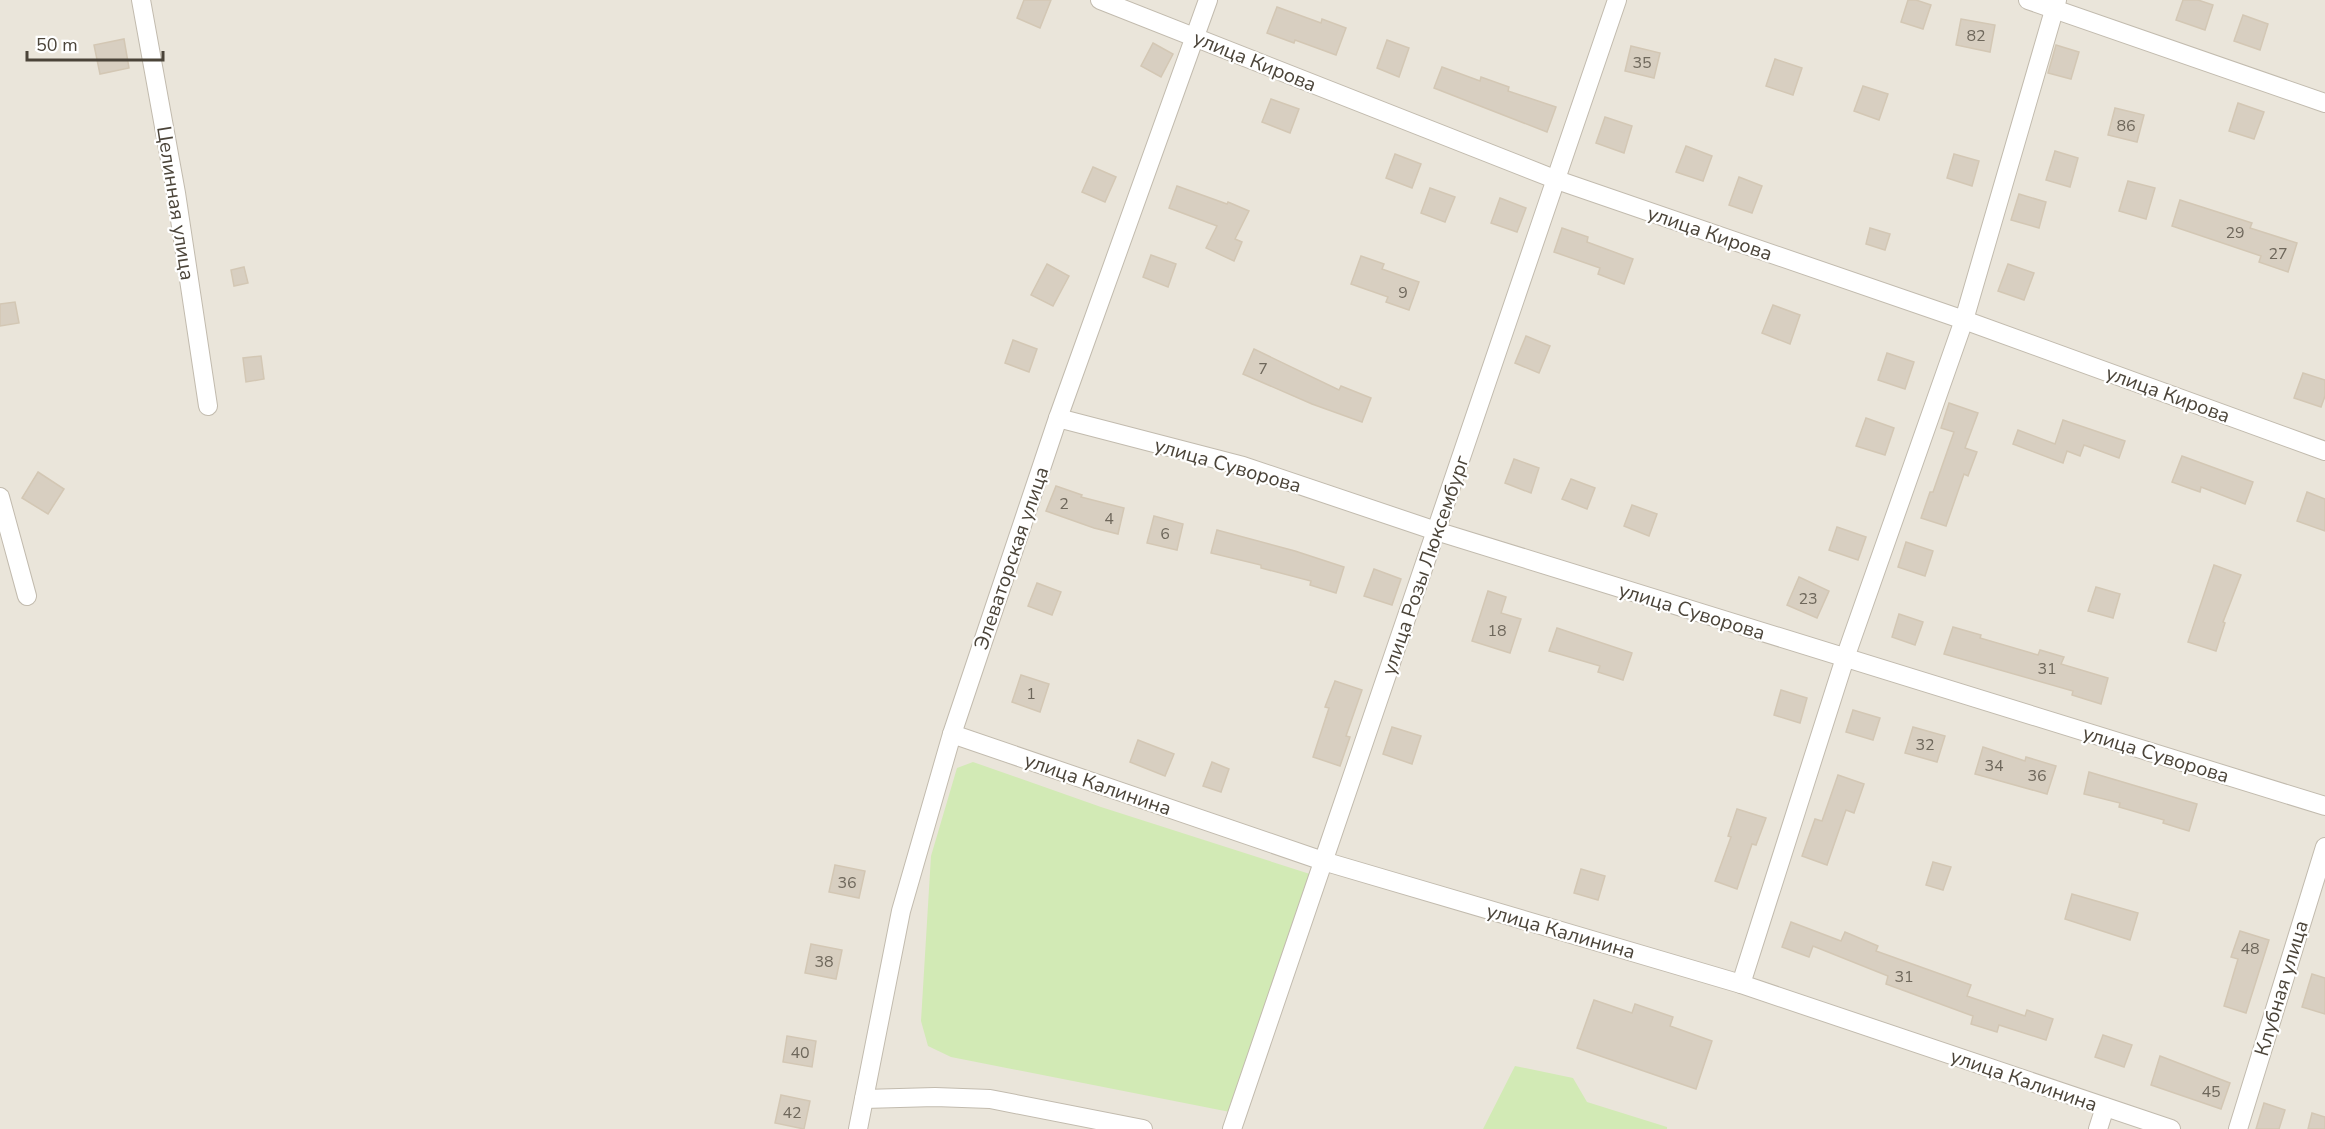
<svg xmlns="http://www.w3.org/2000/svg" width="2325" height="1129" font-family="'Nunito Sans',sans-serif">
  <rect width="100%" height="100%" fill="#f6f3ec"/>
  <rect fill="#eae5da" x="0" y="0" width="2325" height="1129"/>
  <g fill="#d2eab5">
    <path d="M 973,762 L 1101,807 L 1313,875 L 1230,1112 L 951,1057 L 928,1046 L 921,1021 L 931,856 L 957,768 Z"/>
    <path d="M 1515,1066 L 1573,1078 L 1587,1102 L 1667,1127 L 1667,1129 L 1483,1129 Z"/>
  </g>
  <g fill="#d8cfc1" stroke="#d3c7b4" stroke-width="1.5">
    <path d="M 1024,0 L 1051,0 L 1040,28 L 1017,18 Z"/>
    <path d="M 1908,0 L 1916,0 L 1931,5 L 1923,29 L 1901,22 Z"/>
    <path d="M 2183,0 L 2198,0 L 2213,5 L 2205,30 L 2176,20 Z"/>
    <path d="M 1277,7 L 1321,23 L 1322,19 L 1346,28 L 1336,55 L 1295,40 L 1294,43 L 1267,33 Z"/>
    <path d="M 2243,15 L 2268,24 L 2260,50 L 2234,41 Z"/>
    <path d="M 1961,19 L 1995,25 L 1990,52 L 1956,45 Z"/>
    <path d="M 124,39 L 129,68 L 100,74 L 94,45 Z"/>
    <path d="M 1387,40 L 1409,48 L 1399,77 L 1377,68 Z"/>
    <path d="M 1153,43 L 1173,54 L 1161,77 L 1141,66 Z"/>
    <path d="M 2056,45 L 2079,52 L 2071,79 L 2048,73 Z"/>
    <path d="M 1631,46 L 1660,53 L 1654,78 L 1625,71 Z"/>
    <path d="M 1775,59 L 1802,68 L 1793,95 L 1766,86 Z"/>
    <path d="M 1442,67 L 1480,81 L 1481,77 L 1509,87 L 1508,91 L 1556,107 L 1547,132 L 1434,88 Z"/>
    <path d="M 1863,86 L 1888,94 L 1879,120 L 1854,111 Z"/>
    <path d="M 1271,99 L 1299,109 L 1290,133 L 1262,122 Z"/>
    <path d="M 2238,103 L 2264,112 L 2254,139 L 2229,131 Z"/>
    <path d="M 2115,108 L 2144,115 L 2137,142 L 2108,135 Z"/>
    <path d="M 1605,117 L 1632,126 L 1624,153 L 1596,143 Z"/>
    <path d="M 1686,146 L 1712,156 L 1703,181 L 1676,172 Z"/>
    <path d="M 2055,151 L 2078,158 L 2070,187 L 2046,180 Z"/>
    <path d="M 1395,154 L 1421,164 L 1412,188 L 1386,178 Z"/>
    <path d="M 1954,154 L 1979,161 L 1972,186 L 1947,178 Z"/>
    <path d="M 1093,167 L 1116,177 L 1105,202 L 1082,192 Z"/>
    <path d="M 1739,177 L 1762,186 L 1752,213 L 1729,205 Z"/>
    <path d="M 2128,181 L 2155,188 L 2146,219 L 2119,211 Z"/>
    <path d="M 1177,186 L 1227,204 L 1228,202 L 1249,211 L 1235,239 L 1242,242 L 1234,261 L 1206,248 L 1217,226 L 1169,208 Z"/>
    <path d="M 1430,188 L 1455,197 L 1445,222 L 1421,213 Z"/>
    <path d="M 2019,194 L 2046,202 L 2039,228 L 2011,220 Z"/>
    <path d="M 1500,198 L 1526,208 L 1517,232 L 1491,223 Z"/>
    <path d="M 2180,200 L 2252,223 L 2250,228 L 2297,243 L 2288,272 L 2259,262 L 2261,256 L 2172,226 Z"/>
    <path d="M 1562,228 L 1588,237 L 1587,242 L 1633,259 L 1624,284 L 1598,274 L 1600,268 L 1554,252 Z"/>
    <path d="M 1870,228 L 1890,234 L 1885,250 L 1866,244 Z"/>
    <path d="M 1151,255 L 1176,264 L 1168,287 L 1143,277 Z"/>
    <path d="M 1361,256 L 1384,264 L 1382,269 L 1419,282 L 1409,310 L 1386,302 L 1388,297 L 1351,284 Z"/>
    <path d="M 1047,264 L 1069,276 L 1053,306 L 1031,295 Z"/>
    <path d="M 2008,264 L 2034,273 L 2024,300 L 1998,291 Z"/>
    <path d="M 244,267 L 248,283 L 234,286 L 231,270 Z"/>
    <path d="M 15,302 L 19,323 L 0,326 L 0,304 Z"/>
    <path d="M 1773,305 L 1800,315 L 1790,344 L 1762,333 Z"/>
    <path d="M 1526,336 L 1550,346 L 1539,373 L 1515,363 Z"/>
    <path d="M 1013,340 L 1037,349 L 1029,372 L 1005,363 Z"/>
    <path d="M 1254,349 L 1339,390 L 1341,386 L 1371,398 L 1362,422 L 1312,404 L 1243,374 Z"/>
    <path d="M 1887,353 L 1914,362 L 1905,389 L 1878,380 Z"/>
    <path d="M 261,356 L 264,379 L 246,382 L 243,358 Z"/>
    <path d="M 2303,373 L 2325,380 L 2325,396 L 2321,407 L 2294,398 Z"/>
    <path d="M 1949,403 L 1978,413 L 1965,448 L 1977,452 L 1968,476 L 1964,474 L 1946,526 L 1921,518 L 1930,492 L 1933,492 L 1954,432 L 1941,428 Z"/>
    <path d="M 1866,418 L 1894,428 L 1885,455 L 1856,446 Z"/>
    <path d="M 2063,420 L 2125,441 L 2119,458 L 2084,445 L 2080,456 L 2067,451 L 2063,463 L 2013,444 L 2018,430 L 2055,444 Z"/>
    <path d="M 2182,456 L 2253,482 L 2245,504 L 2201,487 L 2200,492 L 2172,482 Z"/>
    <path d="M 1514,459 L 1539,468 L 1531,493 L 1505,483 Z"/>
    <path d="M 38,472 L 64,489 L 48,514 L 22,498 Z"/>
    <path d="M 1571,479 L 1595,488 L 1587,509 L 1562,499 Z"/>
    <path d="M 1056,486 L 1082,495 L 1081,497 L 1124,508 L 1118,534 L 1094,528 L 1046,511 Z"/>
    <path d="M 2307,492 L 2325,499 L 2325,531 L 2297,521 Z"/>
    <path d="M 1632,505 L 1657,514 L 1649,536 L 1624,526 Z"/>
    <path d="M 1154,516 L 1183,524 L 1177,550 L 1147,543 Z"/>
    <path d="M 1837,527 L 1866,537 L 1858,560 L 1829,550 Z"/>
    <path d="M 1217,530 L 1295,551 L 1344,567 L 1336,593 L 1310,585 L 1311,581 L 1261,568 L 1261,565 L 1211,553 Z"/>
    <path d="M 1906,542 L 1933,551 L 1925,576 L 1898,567 Z"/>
    <path d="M 2214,565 L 2241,575 L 2223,622 L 2225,623 L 2216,651 L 2188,642 Z"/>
    <path d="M 1374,569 L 1401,579 L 1392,605 L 1364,596 Z"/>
    <path d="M 1799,577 L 1829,591 L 1817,618 L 1787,605 Z"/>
    <path d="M 1037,583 L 1061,592 L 1052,615 L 1028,606 Z"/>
    <path d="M 2096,587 L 2120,594 L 2113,618 L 2088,611 Z"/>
    <path d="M 1488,591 L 1506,597 L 1501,613 L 1521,619 L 1510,653 L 1472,641 Z"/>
    <path d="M 1899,614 L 1923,622 L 1915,645 L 1892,637 Z"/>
    <path d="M 1953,627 L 1981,635 L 1980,638 L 2038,655 L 2040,650 L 2064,657 L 2061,664 L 2108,678 L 2101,704 L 2072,695 L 2073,691 L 1944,654 Z"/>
    <path d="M 1557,628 L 1632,653 L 1623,680 L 1598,672 L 1600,666 L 1549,651 Z"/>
    <path d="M 1021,675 L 1049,684 L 1040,712 L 1012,702 Z"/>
    <path d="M 1335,681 L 1362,690 L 1346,736 L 1350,737 L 1340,766 L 1313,757 L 1329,708 L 1325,707 Z"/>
    <path d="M 1781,690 L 1807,698 L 1800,723 L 1774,715 Z"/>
    <path d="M 1853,710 L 1880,718 L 1873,740 L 1846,732 Z"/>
    <path d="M 1392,727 L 1421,736 L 1412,764 L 1383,754 Z"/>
    <path d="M 1913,727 L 1945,736 L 1937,762 L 1905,753 Z"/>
    <path d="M 1138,740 L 1174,754 L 1165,776 L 1130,762 Z"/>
    <path d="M 1983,747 L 2025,761 L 2026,757 L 2056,766 L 2047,794 L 1975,774 Z"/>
    <path d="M 1212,762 L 1229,769 L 1221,792 L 1203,786 Z"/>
    <path d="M 2089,772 L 2197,804 L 2189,831 L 2163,823 L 2164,820 L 2119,807 L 2120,803 L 2084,794 Z"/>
    <path d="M 1838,775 L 1864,784 L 1854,813 L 1846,810 L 1827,865 L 1802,856 L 1815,819 L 1822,821 Z"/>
    <path d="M 1737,809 L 1766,818 L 1756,845 L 1752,844 L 1737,889 L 1715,881 L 1731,837 L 1728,836 Z"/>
    <path d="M 1933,862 L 1951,867 L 1943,890 L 1926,885 Z"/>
    <path d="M 835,865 L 865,871 L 859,898 L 829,892 Z"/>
    <path d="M 1581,869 L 1605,876 L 1598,900 L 1574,893 Z"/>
    <path d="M 2072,894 L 2138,913 L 2130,940 L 2065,919 Z"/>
    <path d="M 1791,922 L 1841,941 L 1845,932 L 1878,946 L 1876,951 L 1971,985 L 1967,996 L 2025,1016 L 2027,1010 L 2053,1019 L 2046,1040 L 1999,1025 L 1997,1032 L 1971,1024 L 1973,1016 L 1886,984 L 1888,976 L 1813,946 L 1809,957 L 1782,947 Z"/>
    <path d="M 2240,931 L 2269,940 L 2246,1013 L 2224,1006 L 2238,959 L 2231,957 Z"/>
    <path d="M 811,944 L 842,950 L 836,979 L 805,973 Z"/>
    <path d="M 2312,974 L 2325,978 L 2325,1014 L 2302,1007 Z"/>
    <path d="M 1594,1000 L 1632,1013 L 1635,1004 L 1673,1017 L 1670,1026 L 1712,1041 L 1696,1089 L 1577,1048 Z"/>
    <path d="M 2103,1035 L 2132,1045 L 2124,1067 L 2095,1057 Z"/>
    <path d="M 787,1036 L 816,1041 L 812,1067 L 783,1062 Z"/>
    <path d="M 2160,1056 L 2230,1083 L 2221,1109 L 2151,1085 Z"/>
    <path d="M 781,1095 L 810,1101 L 804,1129 L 775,1123 Z"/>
    <path d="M 2264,1103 L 2285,1110 L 2279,1129 L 2256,1129 Z"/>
    <path d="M 2312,1113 L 2325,1117 L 2325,1129 L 2308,1129 Z"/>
  </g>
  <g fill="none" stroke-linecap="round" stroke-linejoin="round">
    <defs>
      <g id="minor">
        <path d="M 141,0 L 176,193 L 208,406"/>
        <path d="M 1100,0 L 1557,180 L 1964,320 L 2325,451"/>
        <path d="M 2028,0 L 2325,103"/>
        <path d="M 1058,418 L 1243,466 L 1436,531 L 2325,806"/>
        <path d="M 0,497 L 27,596"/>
        <path d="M 952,734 L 1323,861 L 1741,984 L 2171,1129"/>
        <path d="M 1741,984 L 1845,658 L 1964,320 L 2057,0"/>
        <path d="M 864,1099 L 935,1097 L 990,1099 L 1143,1129"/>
        <path d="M 858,1129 L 901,911 L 952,734 L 1058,418 L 1208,0"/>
        <path d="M 1232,1129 L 1617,0"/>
        <path d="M 2098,1129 L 2105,1107"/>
        <path d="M 2238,1129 L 2325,847"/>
      </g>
    </defs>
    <use href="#minor" stroke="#c2bbae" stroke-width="20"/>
    <use href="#minor" stroke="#fff" stroke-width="18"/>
  </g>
  <g text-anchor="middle" stroke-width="4.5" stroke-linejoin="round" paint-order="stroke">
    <g font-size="16" fill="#6e675b">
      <text x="1976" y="41">82</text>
      <text x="1642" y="68">35</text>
      <text x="2126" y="131">86</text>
      <text x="2235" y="238">29</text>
      <text x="2278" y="259">27</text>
      <text x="1403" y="298">9</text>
      <text x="1263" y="374">7</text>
      <text x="1064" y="509">2</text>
      <text x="1109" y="524">4</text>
      <text x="1165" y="539">6</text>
      <text x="1808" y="604">23</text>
      <text x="1497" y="636">18</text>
      <text x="2047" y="674">31</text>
      <text x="1031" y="699">1</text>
      <text x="1925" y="750">32</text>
      <text x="1994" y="771">34</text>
      <text x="2037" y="781">36</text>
      <text x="847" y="888">36</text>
      <text x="2250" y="954">48</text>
      <text x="824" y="967">38</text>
      <text x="1904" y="982">31</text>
      <text x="800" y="1058">40</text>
      <text x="2211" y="1097">45</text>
      <text x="792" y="1118">42</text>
    </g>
    <g font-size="20" fill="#4b4439" stroke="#fff">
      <text transform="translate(1255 61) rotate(22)" y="7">улица Кирова</text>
      <text transform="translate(176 203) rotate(81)" y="7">Целинная улица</text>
      <text transform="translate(1710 233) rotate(19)" y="7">улица Кирова</text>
      <text transform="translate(2168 394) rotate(20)" y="7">улица Кирова</text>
      <text transform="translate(1228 465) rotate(16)" y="7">улица Суворова</text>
      <text transform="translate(1011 558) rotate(-71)" y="7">Элеваторская улица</text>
      <text transform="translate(1425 565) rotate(-71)" y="7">улица Розы Люксембург</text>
      <text transform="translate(1692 611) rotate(17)" y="7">улица Суворова</text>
      <text transform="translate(2156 754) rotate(17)" y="7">улица Суворова</text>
      <text transform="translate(1098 784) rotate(19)" y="7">улица Калинина</text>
      <text transform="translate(1561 931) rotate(16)" y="7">улица Калинина</text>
      <text transform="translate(2281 988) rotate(-73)" y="7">Клубная улица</text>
      <text transform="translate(2024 1080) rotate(19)" y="7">улица Калинина</text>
    </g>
  </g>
  <path d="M27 51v9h136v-9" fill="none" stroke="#4b4439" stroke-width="3"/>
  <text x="36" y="51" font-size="18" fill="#4b4439" stroke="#ffffff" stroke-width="4.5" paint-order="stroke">50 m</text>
</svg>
